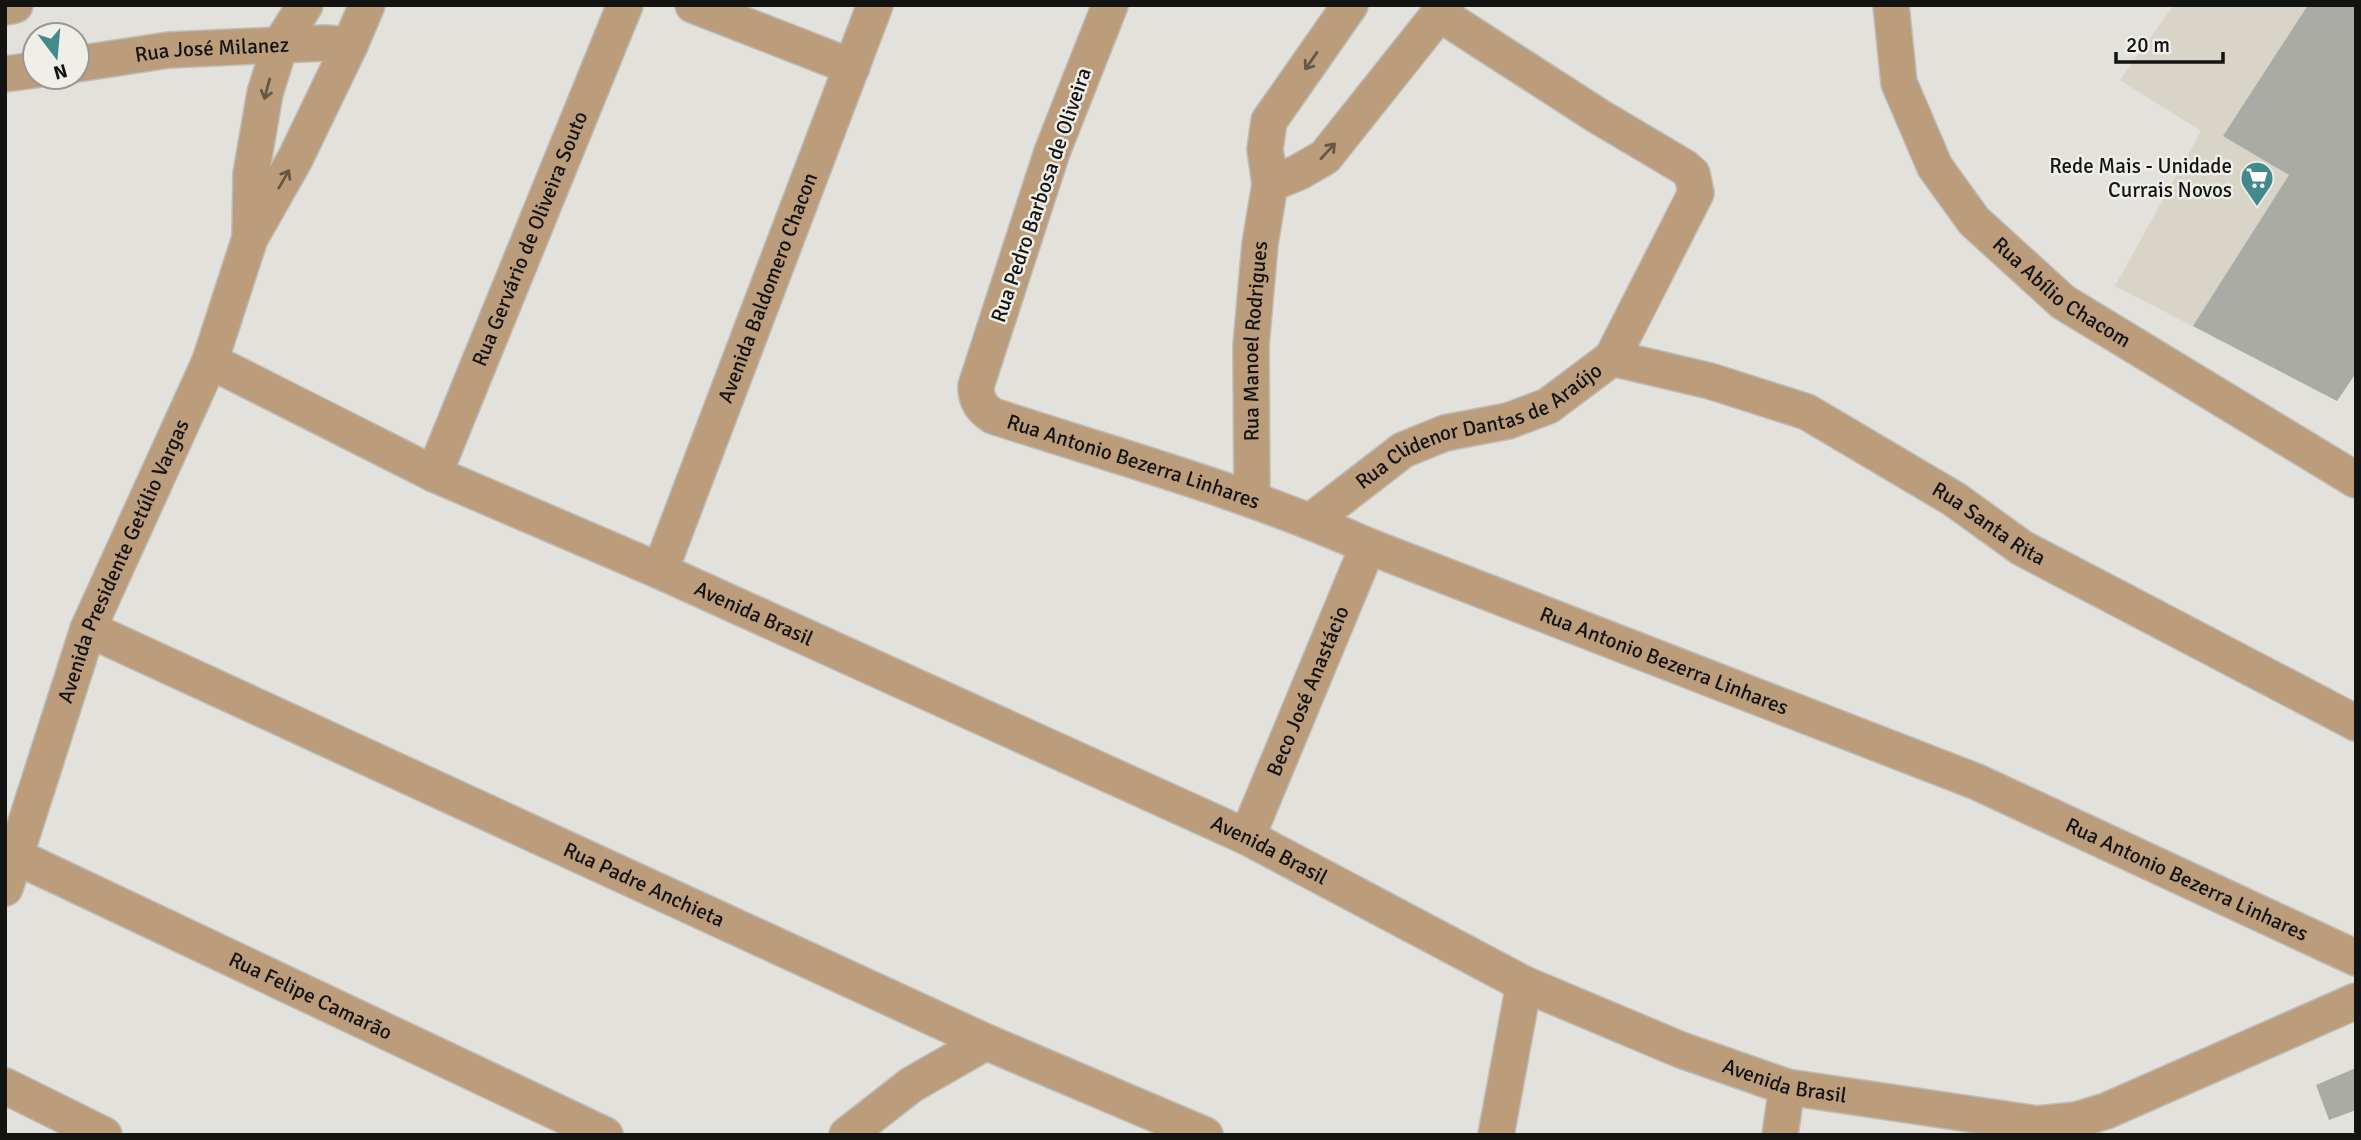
<svg xmlns="http://www.w3.org/2000/svg" width="2361" height="1140" font-family="Signika,sans-serif">
  <rect width="100%" height="100%" fill="#e3e1dc"/>
  <path fill="#d9d4c8" d="M 2174,5 L 2356,5 L 2356,373 L 2337,401 L 2115,286 L 2201,131 L 2120,80 Z"/>
  <g fill="#ababa6">
    <path d="M 2308,5 L 2352,5 L 2356,7 L 2356,373 L 2337,401 L 2193,326 L 2289,175 L 2223,136 Z"/>
    <path d="M 2356,1068 L 2356,1110 L 2329,1120 L 2316,1085 Z"/>
  </g>
  <g fill="none" stroke-linecap="round" stroke-linejoin="round">
    <defs>
      <g id="minor">
        <path d="M 693,5 L 852,67"/>
        <path id="s1" d="M 1110,5 L 1052,152 L 976,386 C 976,401 981,408 993,416 C 1119,457 1247,492 1368,546 L 1977,782 L 2356,958"/>
        <path id="s2" d="M 1891,5 L 1899,83 L 1935,167 L 1974,221 L 2063,302 L 2356,480"/>
        <path d="M 5,7 L 15,5"/>
        <path id="s3" d="M 77,64 L 169,50 L 325,43 L 350,45"/>
        <path d="M 5,74 L 35,70"/>
        <path d="M 1270,184 L 1299,172 L 1325,157 L 1446,5"/>
        <path d="M 250,234 L 251,174 L 265,93 L 280,45 L 305,5"/>
        <path id="s4" d="M 1612,358 L 1710,381 L 1807,412 L 1954,499 L 2022,548 L 2356,723"/>
        <path id="s5" d="M 210,361 L 434,474 L 660,571 L 1247,837 L 1524,984 L 1681,1050 L 1787,1087 L 2037,1124 L 2076,1120 L 2106,1111 L 2356,1001"/>
        <path id="s6" d="M 434,474 L 625,5"/>
        <path id="s7" d="M 1252,500 L 1251,346 L 1260,244 L 1270,184 L 1265,149 L 1269,121 L 1350,5"/>
        <path id="s8" d="M 1311,521 L 1403,450 L 1445,433 L 1508,421 L 1548,406 L 1612,358 L 1696,193 L 1692,174 L 1684,167 L 1598,116 L 1440,14"/>
        <path id="s9" d="M 660,571 L 875,5"/>
        <path id="s10" d="M 88,629 L 986,1042 L 1205,1135"/>
        <path id="s11" d="M 1247,837 L 1368,546"/>
        <path id="s12" d="M 15,856 L 605,1135"/>
        <path id="s13" d="M 5,888 L 88,629 L 210,361 L 250,238 L 295,159 L 350,45 L 367,5"/>
        <path d="M 5,1086 L 104,1135"/>
        <path d="M 847,1135 L 911,1085 L 986,1042"/>
        <path d="M 1496,1135 L 1524,984"/>
        <path d="M 1780,1135 L 1787,1087"/>
      </g>
    </defs>
    <use href="#minor" stroke="#bebcb7" stroke-width="38"/>
    <use href="#minor" stroke="#bb9c7b" stroke-width="35"/>
  </g>
  <defs><path id="oneway-shaft" d="M-6 0H5M1.5-3L5.5 0L1.5 3" fill="none" stroke-width="1.6" stroke-linecap="round" stroke-linejoin="round" transform="scale(1.75)"/></defs>
  <g stroke="#675846">
    <use href="#oneway-shaft" transform="translate(1311 61) rotate(125)"/>
    <use href="#oneway-shaft" transform="translate(267 89) rotate(105)"/>
    <use href="#oneway-shaft" transform="translate(1328 151) rotate(-47)"/>
    <use href="#oneway-shaft" transform="translate(284 179) rotate(-60)"/>
  </g>
  <defs>
    <symbol id="supermarket-pin" viewBox="-11 -11 22 30"><path d="M0 17L-7.5 6A9.5 9.5 0 1 1 7.5 6Z" fill="#428a8c" stroke="#f0eee9"/><path d="M-6-5.5h2.5l.6 2H6L4.5 2H-2.5L-4.4-4H-6ZM-1.5 3.2a1.3 1.3 0 1 0 .1 0ZM3 3.2a1.3 1.3 0 1 0 .1 0Z" fill="#fff"/></symbol>
  </defs>
  <g fill-rule="evenodd">
    <use href="#supermarket-pin" x="2238" y="159" width="38" height="52"/>
  </g>
  <g text-anchor="middle" stroke-width="5" stroke-linejoin="round" paint-order="stroke">
    <g font-size="21" fill="#131311" stroke="#f0eee9">
      <text dy="7" stroke="none"><textPath href="#s3" startOffset="136">Rua José Milanez</textPath></text>
      <text transform="translate(1041 195) rotate(-71)" y="7">Rua Pedro Barbosa de Oliveira</text>
      <text dy="7" stroke="none"><textPath href="#s6" startOffset="254">Rua Gervário de Oliveira Souto</textPath></text>
      <text dy="7" stroke="none"><textPath href="#s9" startOffset="303">Avenida Baldomero Chacon</textPath></text>
      <text dy="7" stroke="none"><textPath href="#s2" startOffset="350">Rua Abílio Chacom</textPath></text>
      <text dy="7" stroke="none"><textPath href="#s7" startOffset="159">Rua Manoel Rodrigues</textPath></text>
      <text dy="7" stroke="none"><textPath href="#s8" startOffset="196">Rua Clidenor Dantas de Araújo</textPath></text>
      <text dy="7" stroke="none"><textPath href="#s1" startOffset="588">Rua Antonio Bezerra Linhares</textPath></text>
      <text dy="7" stroke="none"><textPath href="#s4" startOffset="416">Rua Santa Rita</textPath></text>
      <text dy="7" stroke="none"><textPath href="#s13" startOffset="348">Avenida Presidente Getúlio Vargas</textPath></text>
      <text dy="7" stroke="none"><textPath href="#s5" startOffset="600">Avenida Brasil</textPath></text>
      <text dy="7" stroke="none"><textPath href="#s1" startOffset="1155">Rua Antonio Bezerra Linhares</textPath></text>
      <text dy="7" stroke="none"><textPath href="#s11" startOffset="158">Beco José Anastácio</textPath></text>
      <text dy="7" stroke="none"><textPath href="#s5" startOffset="1167">Avenida Brasil</textPath></text>
      <text dy="7" stroke="none"><textPath href="#s1" startOffset="1722">Rua Antonio Bezerra Linhares</textPath></text>
      <text dy="7" stroke="none"><textPath href="#s10" startOffset="612">Rua Padre Anchieta</textPath></text>
      <text dy="7" stroke="none"><textPath href="#s12" startOffset="327">Rua Felipe Camarão</textPath></text>
      <text dy="7" stroke="none"><textPath href="#s5" startOffset="1734">Avenida Brasil</textPath></text>
    </g>
    <g font-size="21" fill="#131311" stroke="#f0eee9" text-anchor="end">
      <text x="2232" y="173">Rede Mais - Unidade<tspan x="2232" dy="24">Currais Novos</tspan></text>
    </g>
  </g>
  <rect width="2361" height="1140" fill="none" stroke="#131311" stroke-width="14"/>
  <g transform="translate(56 56) rotate(164)"><circle r="33" fill="#f0eee9" stroke="#989693" stroke-width="2"/>
  <path d="M0-5L12 26L0 18L-12 26Z" fill="#428a8c"/>
  <text y="-10" font-size="19" font-weight="bold" text-anchor="middle" fill="#131311">N</text>
  </g>
  <path d="M2116 52v10h107v-10" fill="none" stroke="#131311" stroke-width="3.5"/>
  <text x="2126" y="52" font-size="21" fill="#131311" stroke="#f0eee9" stroke-width="5" paint-order="stroke">20 m</text>
</svg>
